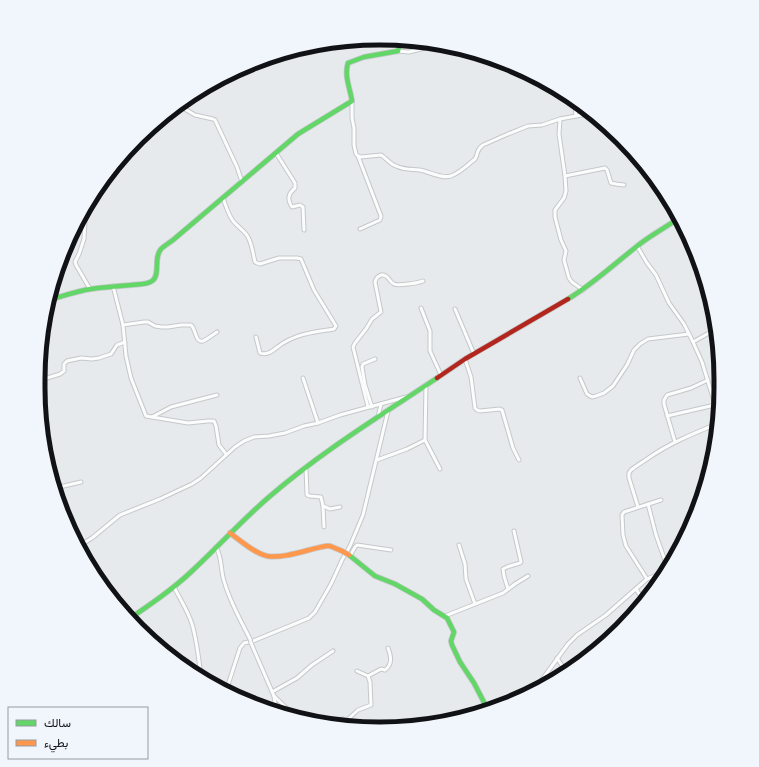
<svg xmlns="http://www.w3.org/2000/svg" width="759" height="767" font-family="Mulish,Vazirmatn,sans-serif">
  <rect width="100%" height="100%" fill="#e7eaed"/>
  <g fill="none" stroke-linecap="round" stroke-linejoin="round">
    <defs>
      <g id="street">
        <path d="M 303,50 C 313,49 331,49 338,42"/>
        <path d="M 398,51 L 409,52 L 441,44"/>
        <path d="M 352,101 L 352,118 L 354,128 L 354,145 L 356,154 L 358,156 L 361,157 L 381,155 C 386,158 390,164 396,166 C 404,170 412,169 420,170 C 430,172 442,179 451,176 C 460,173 468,165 475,159 C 479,153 475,151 483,145 L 508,134 L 528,126 L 542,125 L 560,119 L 587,114 L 589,112"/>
        <path d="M 176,107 L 183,108 L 195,115 L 213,119 L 215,120 L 237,167 L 242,182"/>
        <path d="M 576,116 L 575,105 L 576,101"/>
        <path d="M 560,119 L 559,134 L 565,176 L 566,191 L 564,198 L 555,210 L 555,217 L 561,240 L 566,251 L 564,260 L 569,278 L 572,282 L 583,290"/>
        <path d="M 276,153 L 295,183 L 295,188 C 288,194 287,199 292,207 L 300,205 L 303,207 L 304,230"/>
        <path d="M 358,156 L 381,216 L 380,220 L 360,229"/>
        <path d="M 565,176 L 605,168 L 607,170 L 611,183 L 616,184 L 624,185"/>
        <path d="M 223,198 C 226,206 228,214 233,221 C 238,227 245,231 248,237 C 252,244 253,254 255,262 L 257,263 L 260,264 L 279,258 L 297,258 L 301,259 L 314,290 L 336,326 L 334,329 C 317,332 300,333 285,342 C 277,346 269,357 260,353 L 256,337"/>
        <path d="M 85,222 L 84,239 L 79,254 L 75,262 L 76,265 L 90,289"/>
        <path d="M 637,246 L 647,263 L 656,275 L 669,303 L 684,324 L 693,342 L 702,362 L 718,414"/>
        <path d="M 113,286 L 123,325 L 126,356 L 131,378 L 146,416 L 188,423 L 208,421 L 214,421 L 216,426 L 219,445 L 226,454"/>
        <path d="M 421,308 L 430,331 L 430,351 L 441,375"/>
        <path d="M 455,309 L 474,354"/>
        <path d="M 123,325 L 144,322 L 148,322 L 155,326 L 162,327 L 168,327 L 181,325 L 191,325 C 196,329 195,343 203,341 C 206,340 214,334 217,332"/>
        <path d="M 693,342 L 716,329"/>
        <path d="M 465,359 L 471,377 L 475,408 L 477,410 L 480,411 L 500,409 L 502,410 L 513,448 L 519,460"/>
        <path d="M 39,372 L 41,377 L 44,379 L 60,374 L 64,371 L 64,364 L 67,361 L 81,358 L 92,359 L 99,358 L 111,354 L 117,345 L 125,342"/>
        <path d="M 303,378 L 318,423"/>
        <path d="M 580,378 L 587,394 L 592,397 L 596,396 L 604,393 L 613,386 L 627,365 L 634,350 L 640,344 L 648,339 L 689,334"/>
        <path d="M 368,407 L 353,347 L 355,343 L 366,329 L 372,319 L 381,312 L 375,282 C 376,277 382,272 387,277 C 390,279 390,282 394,284 C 398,286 418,283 423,281"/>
        <path d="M 372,407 L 365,385 L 362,367 L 363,364 L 375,359"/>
        <path d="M 667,416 L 715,405"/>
        <path d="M 152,417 L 171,407 L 217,395"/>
        <path d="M 378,417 L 381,404"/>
        <path d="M 425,440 L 440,469"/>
        <path d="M 675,442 L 664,404 L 664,400 L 667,395 L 691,388 L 708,380"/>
        <path d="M 377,460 L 407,449 L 425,440 L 426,385"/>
        <path d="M 306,468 L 307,495 L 310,496 L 321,497 L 323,506 L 324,527"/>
        <path d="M 709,471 L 712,459 L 715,452"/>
        <path d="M 55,488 L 81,482"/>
        <path d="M 648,504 L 656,535 L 668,569"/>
        <path d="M 323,506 L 330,509 L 340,507"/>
        <path d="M 638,507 L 629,478 L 629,473 L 631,470 C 636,466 641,463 647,459 C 668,444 692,434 717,424"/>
        <path d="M 459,545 L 465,564 L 466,579 L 475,604"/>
        <path d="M 79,546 L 92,538 L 120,515 L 160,499 L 192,484 L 201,478 L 235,447 L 244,441 L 254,437 L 269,436 L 285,433 L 304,426 L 318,423 L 340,415 L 406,397"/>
        <path d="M 216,547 C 223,559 220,572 225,584 C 231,604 241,621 250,639"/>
        <path d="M 350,556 L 355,547 L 357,545 L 391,550"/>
        <path d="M 647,579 L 626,546 L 623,535 L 622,515 L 624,512 L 661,500"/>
        <path d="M 174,587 C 180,599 188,611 192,624 C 197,641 199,660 201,677"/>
        <path d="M 508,589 L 504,576 L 503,569 L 507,567 L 520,563 L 521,562 L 514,531"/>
        <path d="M 636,589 L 644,601"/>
        <path d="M 135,615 L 137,627"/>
        <path d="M 445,616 L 503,593 L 515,584 L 528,576"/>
        <path d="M 251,643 L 274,696 L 297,718"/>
        <path d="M 557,658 L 567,673"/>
        <path d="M 368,676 L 381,669 L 385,670 C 393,664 391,656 388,648"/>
        <path d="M 226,691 L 240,648 L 244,643 L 253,641 L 309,618 L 315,612 L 331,584 L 342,560 L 350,546 L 363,515 L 388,411"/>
        <path d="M 532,691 L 541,681 L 568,644 L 577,635 L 606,615 L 647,579 L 667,571"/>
        <path d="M 272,692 L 297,678 L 312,665 L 333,651"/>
        <path d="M 274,696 L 276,711"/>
        <path d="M 345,722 L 358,710 L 371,705 L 370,682 L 368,676 L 357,671"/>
        <path d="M 314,723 L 343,719 L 345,722 L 346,726"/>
      </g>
      <g id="fast">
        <path d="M 568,299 C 593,284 613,265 636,247 C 649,236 665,228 679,218"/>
        <path d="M 49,300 C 63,296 77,291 91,289 C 104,287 118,286 131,285 C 138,284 147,285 152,281 C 161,275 153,258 161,249 C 164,246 169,243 173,240 L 298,134 L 352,101 C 350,88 344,76 348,63 L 364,57 L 398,51 L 400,40"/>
        <path d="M 349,555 L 375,576 L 395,584 L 422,599 L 434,610 L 447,618 L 454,632 L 451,641 L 452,645 L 460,662 L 474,683 L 488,710"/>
        <path d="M 129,619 C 151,604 173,589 192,571 C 218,547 242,520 269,497 C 321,452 380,416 437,378"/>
      </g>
      <path id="slow" d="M 230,533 C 241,541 254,553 267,556 C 285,559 308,549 326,546 L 330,546 L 342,551"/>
      <path id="jam" d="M 437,378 L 465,359 L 568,299"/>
    </defs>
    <use href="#street" stroke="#c5c8ca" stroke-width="5"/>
    <use href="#fast" stroke="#c5c8ca" stroke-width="6"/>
    <use href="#slow" stroke="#c5c8ca" stroke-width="6"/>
    <use href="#jam" stroke="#c5c8ca" stroke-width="6"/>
    <use href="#street" stroke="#fbfcfc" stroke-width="3"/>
    <use href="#fast" stroke="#63d668" stroke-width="4.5"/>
    <use href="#slow" stroke="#ff974d" stroke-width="4.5"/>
    <use href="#jam" stroke="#b3261e" stroke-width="4.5"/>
    <defs>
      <path id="street-bridge" d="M 250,639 L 251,643"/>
      <path id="slow-bridge" d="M 342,551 L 349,555"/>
    </defs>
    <use href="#street-bridge" stroke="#c5c8ca" stroke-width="5" stroke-linecap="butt"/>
    <use href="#slow-bridge" stroke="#c5c8ca" stroke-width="6" stroke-linecap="butt"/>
    <use href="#street-bridge" stroke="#fbfcfc" stroke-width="3"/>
    <use href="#slow-bridge" stroke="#ff974d" stroke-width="4.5"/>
  </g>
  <path d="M0 0H759V767H0ZM379 45H380A334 334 0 0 1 714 379V388A334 334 0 0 1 380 722H379A334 334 0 0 1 45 388V379A334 334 0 0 1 379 45Z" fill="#f1f6fd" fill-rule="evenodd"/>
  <path fill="none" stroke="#111215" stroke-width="5" d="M379 45H380A334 334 0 0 1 714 379V388A334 334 0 0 1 380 722H379A334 334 0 0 1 45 388V379A334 334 0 0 1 379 45Z"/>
  <rect x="8" y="707" width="140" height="52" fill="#f1f6fd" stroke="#979ba0"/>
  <rect x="16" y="720" width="20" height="6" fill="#63d668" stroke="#979ba0"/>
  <text x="44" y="727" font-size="12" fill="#111215">سالك</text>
  <rect x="16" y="740" width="20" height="6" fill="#ff974d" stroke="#979ba0"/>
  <text x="44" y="747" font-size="12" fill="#111215">بطيء</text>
</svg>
